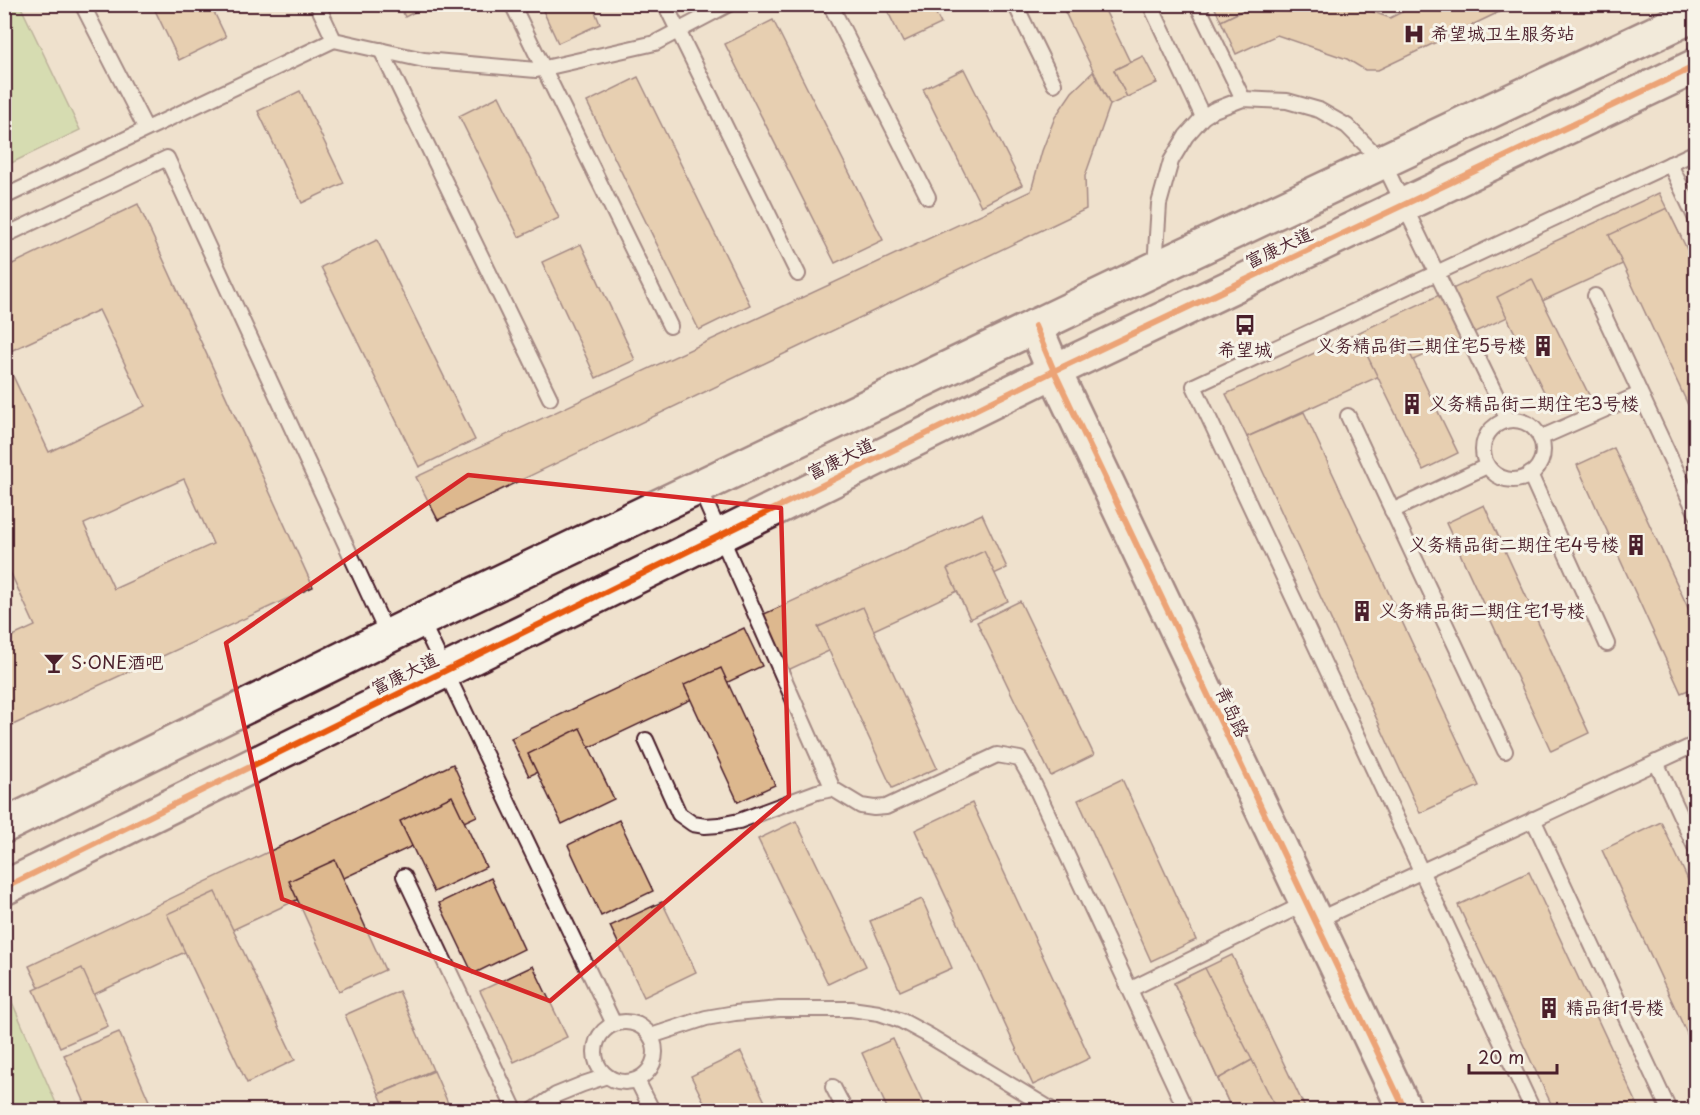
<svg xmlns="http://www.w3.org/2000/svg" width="1700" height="1115" font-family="'Playpen Sans','LXGW WenKai TC',sans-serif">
  <rect width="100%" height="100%" fill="#efe1cd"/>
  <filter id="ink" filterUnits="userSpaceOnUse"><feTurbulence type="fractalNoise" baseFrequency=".0167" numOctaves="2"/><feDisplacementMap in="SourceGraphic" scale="12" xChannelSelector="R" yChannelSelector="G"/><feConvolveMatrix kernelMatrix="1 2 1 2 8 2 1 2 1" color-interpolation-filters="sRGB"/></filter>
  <g filter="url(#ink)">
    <g fill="#b9d68f" stroke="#827a5d" stroke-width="1.5">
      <path d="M 5,4 L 20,5 L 80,130 L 5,166 Z"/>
      <path d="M 5,986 L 59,1110 L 5,1110 Z"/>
    </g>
    <g fill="#ddb88e" stroke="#4a1f2b" stroke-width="1.5" fill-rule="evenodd">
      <path d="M 152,4 L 210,4 L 226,37 L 179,60 Z"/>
      <path d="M 399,4 L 430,4 L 405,17 Z"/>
      <path d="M 540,4 L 592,4 L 600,24 L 558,43 Z"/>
      <path d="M 884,4 L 931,4 L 941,24 L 903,42 Z"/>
      <path d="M 1061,4 L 1102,4 L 1130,62 L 1114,70 L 1127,97 L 1110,105 Z"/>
      <path d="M 1213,4 L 1256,4 L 1221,21 Z"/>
      <path d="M 1256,4 L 1351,4 L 1390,18 L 1418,4 L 1516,4 L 1378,70 L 1365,70 L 1347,59 L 1277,35 L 1236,54 L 1221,21 Z"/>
      <path d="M 773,20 L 883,240 L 835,263 L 725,44 Z"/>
      <path d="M 1143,56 L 1157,83 L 1127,97 L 1114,70 Z"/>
      <path d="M 964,69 L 1022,185 L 981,206 L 923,89 Z"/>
      <path d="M 1093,72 L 1110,105 L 1085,176 L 1086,209 L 438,520 L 416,477 L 1031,191 L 1042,151 L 1055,117 L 1072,92 Z"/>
      <path d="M 638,77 L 750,305 L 699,330 L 587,102 Z"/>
      <path d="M 300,91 L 344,183 L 302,203 L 258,111 Z"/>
      <path d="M 499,96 L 559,218 L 519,237 L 459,116 Z"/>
      <path d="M 1659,193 L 1681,237 L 1247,437 L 1226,394 Z"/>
      <path d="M 138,204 L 313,587 L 4,729 L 4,640 L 35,626 L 6,563 L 4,564 L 4,357 L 49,452 L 145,406 L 99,310 L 4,354 L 4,268 ZM 184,479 L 213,544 L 114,589 L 84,524 Z"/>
      <path d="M 1667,208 L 1696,268 L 1696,422 L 1609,235 Z"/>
      <path d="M 377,240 L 475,440 L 419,467 L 321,267 Z"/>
      <path d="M 581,244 L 635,360 L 596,378 L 542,262 Z"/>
      <path d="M 1532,279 L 1589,395 L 1554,412 L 1497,297 Z"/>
      <path d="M 1402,337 L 1458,453 L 1423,470 L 1367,355 Z"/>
      <path d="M 1304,412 L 1479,786 L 1420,813 L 1247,437 Z"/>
      <path d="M 1614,448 L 1696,625 L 1696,687 L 1681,693 L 1577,465 Z"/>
      <path d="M 1484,505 L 1589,733 L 1551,751 L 1446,523 Z"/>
      <path d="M 982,514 L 1007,568 L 788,670 L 762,615 Z"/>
      <path d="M 984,551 L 1008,601 L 970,619 L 947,569 Z"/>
      <path d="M 1020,601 L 1094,755 L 1051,776 L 977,622 Z"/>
      <path d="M 863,607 L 937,768 L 892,788 L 818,627 Z"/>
      <path d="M 744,628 L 762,666 L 529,776 L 511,738 Z"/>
      <path d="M 721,668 L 775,785 L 738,802 L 684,685 Z"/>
      <path d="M 580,728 L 614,799 L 562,824 L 528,754 Z"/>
      <path d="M 453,764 L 477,816 L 52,1014 L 29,966 Z"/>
      <path d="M 1122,779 L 1196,940 L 1151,961 L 1078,800 Z"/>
      <path d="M 452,796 L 486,867 L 434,892 L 400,821 Z"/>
      <path d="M 972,803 L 1090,1058 L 1033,1085 L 915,830 Z"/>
      <path d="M 619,820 L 653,891 L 601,916 L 568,845 Z"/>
      <path d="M 796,821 L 866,966 L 828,984 L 758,839 Z"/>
      <path d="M 1661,822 L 1696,897 L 1696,1053 L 1602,850 Z"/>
      <path d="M 335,860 L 385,970 L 339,991 L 289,881 Z"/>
      <path d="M 1529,872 L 1640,1110 L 1554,1110 L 1458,905 Z"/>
      <path d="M 491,878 L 524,949 L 473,974 L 439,903 Z"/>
      <path d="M 215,892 L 295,1060 L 247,1083 L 167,914 Z"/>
      <path d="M 922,899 L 952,968 L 900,991 L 870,921 Z"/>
      <path d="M 662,902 L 696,972 L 644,997 L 610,926 Z"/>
      <path d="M 1232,955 L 1306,1110 L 1232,1110 L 1174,983 Z"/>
      <path d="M 533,966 L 567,1037 L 514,1062 L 480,991 Z"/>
      <path d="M 82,968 L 108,1026 L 60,1047 L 34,990 Z"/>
      <path d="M 1205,968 L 1252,1060 L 1218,1079 L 1174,983 Z"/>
      <path d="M 399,991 L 433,1070 L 379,1094 L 345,1015 Z"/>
      <path d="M 119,1032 L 153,1110 L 88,1110 L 64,1055 Z"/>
      <path d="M 893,1039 L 926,1110 L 888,1110 L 862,1053 Z"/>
      <path d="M 741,1052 L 769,1110 L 708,1110 L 691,1076 Z"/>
      <path d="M 1252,1060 L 1277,1110 L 1232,1110 L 1218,1079 Z"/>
      <path d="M 434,1071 L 451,1110 L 386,1110 L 379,1094 Z"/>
      <path d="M 304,1103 L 308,1110 L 287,1110 Z"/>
    </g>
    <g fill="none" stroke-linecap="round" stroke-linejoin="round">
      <defs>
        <g id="service">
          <path d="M 82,4 L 146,129"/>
          <path d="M 317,4 L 334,40 L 424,60 L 536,70 L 655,43 L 729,4"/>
          <path d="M 512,4 L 670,326"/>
          <path d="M 665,4 L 798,274"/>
          <path d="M 830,4 L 928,197"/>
          <path d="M 1015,4 L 1054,84"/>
          <path d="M 1150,4 L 1203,117"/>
          <path d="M 1197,4 L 1243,99"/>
          <path d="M 381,50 L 550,398"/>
          <path d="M 1670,164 L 1696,219"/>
          <path d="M 4,197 L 334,40"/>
          <path d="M 4,236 L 167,158 L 388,636"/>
          <path d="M 1155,267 L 1159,204 L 1171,161 L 1186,136 L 1203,117 L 1214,110 L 1243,99 L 1287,101 L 1319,110 L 1347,126 L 1383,162 L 1508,420"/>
          <path d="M 1595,296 L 1696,513"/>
          <path d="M 1348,416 L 1505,751"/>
          <circle cx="1513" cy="450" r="30"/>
          <path d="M 1540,438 L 1640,394"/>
          <path d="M 1530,474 L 1607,644"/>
          <path d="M 699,487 L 833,789"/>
          <path d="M 1392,511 L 1487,466"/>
          <path d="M 421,620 L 614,1024"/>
          <path d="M 646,740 L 679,814 L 693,824 L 705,826 L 719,825 L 739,821 L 817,792 L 833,789 L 861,806 L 874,808 L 886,807 L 997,755 L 1020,759 L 1033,782 L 1186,1110"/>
          <path d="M 1656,762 L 1696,849"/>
          <path d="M 1533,819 L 1669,1110"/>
          <path d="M 404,876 L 515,1110"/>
          <path d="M 1315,921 L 1696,744"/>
          <path d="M 1131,989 L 1306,903"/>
          <circle cx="625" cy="1052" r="30"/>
          <path d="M 651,1036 L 706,1018 L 735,1013 L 779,1009 L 851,1009 L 879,1013 L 902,1021 L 928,1035 L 1052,1110"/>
          <path d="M 637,1080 L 652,1110"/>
          <path d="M 833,1087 L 845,1110"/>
          <path d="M 534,1110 L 556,1095 L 583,1084 L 607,1076"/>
          <path d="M 1533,1110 L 1194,386 L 1696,152"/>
        </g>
        <g id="tertiary">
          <path d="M 1035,326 L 1054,371 L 1405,1110"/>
          <path d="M 4,826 L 421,620 L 1155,269 L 1696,14"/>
          <path d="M 4,888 L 1054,371 L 1696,66"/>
        </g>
      </defs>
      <use href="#service" stroke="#4a1f2b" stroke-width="18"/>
      <use href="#tertiary" stroke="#4a1f2b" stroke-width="38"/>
      <use href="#service" stroke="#f7f3e8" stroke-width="14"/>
      <use href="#tertiary" stroke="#f7f3e8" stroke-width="33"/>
      <defs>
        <g id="cycleway">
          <path d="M 1035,326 L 1054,371 L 1405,1110"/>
          <path d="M 4,888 L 1054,371 L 1696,66"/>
        </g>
      </defs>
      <use href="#cycleway" stroke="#f7f3e8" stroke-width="10"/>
      <use href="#cycleway" stroke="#e8590c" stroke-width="6"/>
    </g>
  </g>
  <path d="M0 0H1700V1115H0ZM 468,475 L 781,508 L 789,796 L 550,1001 L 282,899 L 226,643 Z" fill="#efe1cd" fill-opacity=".55" fill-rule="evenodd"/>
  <path fill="none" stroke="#d62828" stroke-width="4.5" stroke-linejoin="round" d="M 468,475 L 781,508 L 789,796 L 550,1001 L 282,899 L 226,643 Z"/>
  <defs>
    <symbol id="hospital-bare" viewBox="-9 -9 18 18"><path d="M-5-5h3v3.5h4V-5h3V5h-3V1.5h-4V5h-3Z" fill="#4a1f2b" stroke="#f7f3e8" stroke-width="2.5" paint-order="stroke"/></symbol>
    <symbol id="bus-bare" viewBox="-9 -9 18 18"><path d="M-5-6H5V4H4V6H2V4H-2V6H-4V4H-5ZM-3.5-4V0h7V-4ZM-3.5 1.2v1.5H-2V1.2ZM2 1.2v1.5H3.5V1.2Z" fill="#4a1f2b" stroke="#f7f3e8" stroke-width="2.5" paint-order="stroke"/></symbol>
    <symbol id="building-bare" viewBox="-9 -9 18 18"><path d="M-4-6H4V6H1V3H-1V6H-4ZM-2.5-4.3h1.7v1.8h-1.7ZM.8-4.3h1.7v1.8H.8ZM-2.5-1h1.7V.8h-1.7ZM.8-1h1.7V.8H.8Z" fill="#4a1f2b" stroke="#f7f3e8" stroke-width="2.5" paint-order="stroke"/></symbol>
    <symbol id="bar-bare" viewBox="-9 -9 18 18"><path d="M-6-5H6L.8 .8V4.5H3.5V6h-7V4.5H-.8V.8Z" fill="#4a1f2b" stroke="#f7f3e8" stroke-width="2.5" paint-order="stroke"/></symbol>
  </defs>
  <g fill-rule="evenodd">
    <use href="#hospital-bare" x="1399" y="19" width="30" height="30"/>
    <use href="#bus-bare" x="1230" y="310" width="30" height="30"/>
    <use href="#building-bare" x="1528" y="331" width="30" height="30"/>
    <use href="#building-bare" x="1397" y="389" width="30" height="30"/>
    <use href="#building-bare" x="1621" y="530" width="30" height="30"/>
    <use href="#building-bare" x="1347" y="596" width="30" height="30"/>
    <use href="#bar-bare" x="39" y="648" width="30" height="30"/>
    <use href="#building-bare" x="1534" y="993" width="30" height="30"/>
  </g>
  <g text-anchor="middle" stroke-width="6" stroke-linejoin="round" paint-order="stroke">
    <g font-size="18" fill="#4a1f2b" stroke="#f7f3e8" text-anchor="start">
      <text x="1431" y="40">希望城卫生服务站</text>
      <text x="1526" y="352" text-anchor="end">义务精品街二期住宅5号楼</text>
      <text x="1245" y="356" text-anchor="middle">希望城</text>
      <text x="1429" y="410">义务精品街二期住宅3号楼</text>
      <text x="1619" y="551" text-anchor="end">义务精品街二期住宅4号楼</text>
      <text x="1379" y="617">义务精品街二期住宅1号楼</text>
      <text x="71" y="669">S·ONE酒吧</text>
      <text x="1566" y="1014">精品街1号楼</text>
    </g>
    <g font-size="18" fill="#4a1f2b" stroke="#f7f3e8">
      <text transform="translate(1279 248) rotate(-25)" y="6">富康大道</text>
      <text transform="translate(841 459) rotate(-26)" y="6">富康大道</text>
      <text transform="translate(405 674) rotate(-26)" y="6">富康大道</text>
      <text transform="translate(1232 712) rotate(65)" y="6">青岛路</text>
    </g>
  </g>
  <rect width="1700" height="1115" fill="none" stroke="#f7f3e8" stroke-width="24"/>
  <rect x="12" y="12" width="1676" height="1091" fill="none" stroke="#4a1f2b" stroke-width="2" filter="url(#ink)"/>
  <path d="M1469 1064v9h88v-9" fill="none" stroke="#4a1f2b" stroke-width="3"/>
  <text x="1478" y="1064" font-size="18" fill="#4a1f2b" stroke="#f7f3e8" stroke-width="4.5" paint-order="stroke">20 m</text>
</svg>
